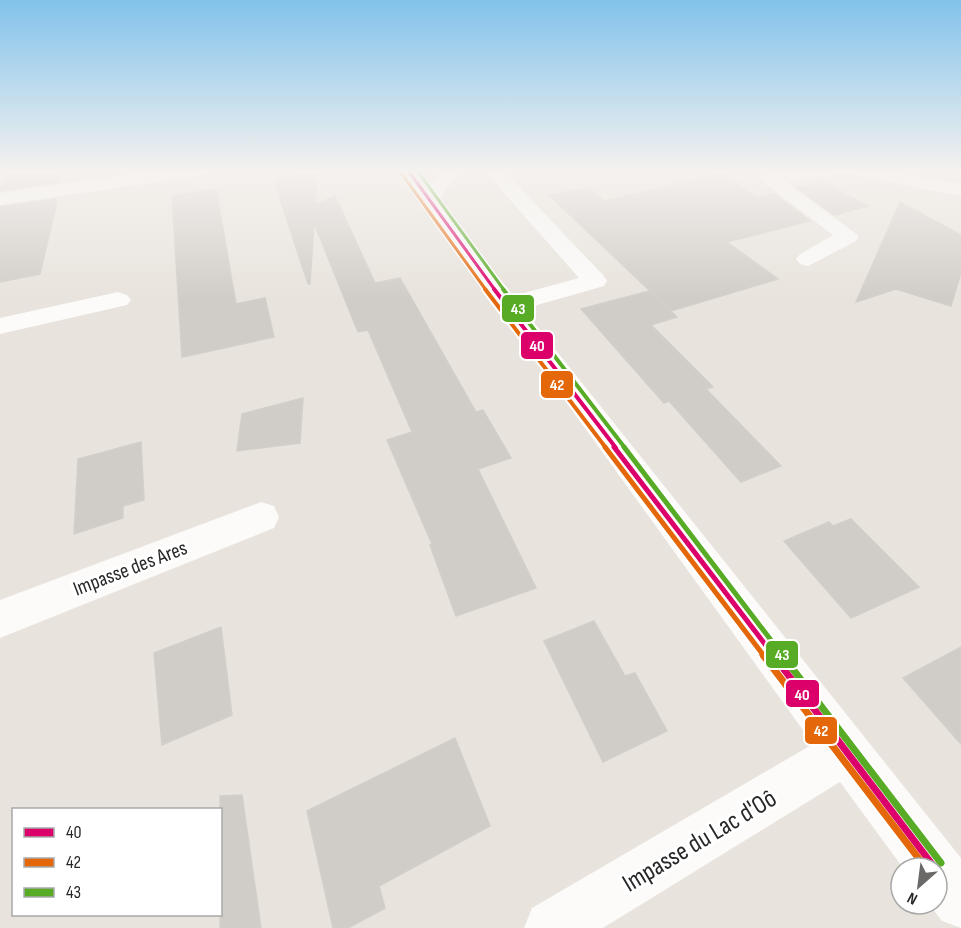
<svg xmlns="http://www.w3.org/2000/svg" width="961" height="928" font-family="'Sofia Sans Condensed',sans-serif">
  <rect width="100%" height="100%" fill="#e8e3dc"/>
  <g fill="#d0cdc8" stroke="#d2cfc9" stroke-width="1.5">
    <path d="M 9,169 L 61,169 L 58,182 L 0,191 Z"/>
    <path d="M 317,173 L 315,205 L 335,196 L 375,283 L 400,278 L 476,412 L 483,410 L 511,458 L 478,469 L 536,588 L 456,616 L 430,545 L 432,544 L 387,440 L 412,432 L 368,330 L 358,332 L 314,223 L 310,284 L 308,284 L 274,180 Z"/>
    <path d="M 721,174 L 757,197 L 774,194 L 810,221 L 727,242 L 778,279 L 671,311 L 549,195 L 589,188 L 604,201 Z"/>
    <path d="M 824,183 L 868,206 L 834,215 L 798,188 Z"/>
    <path d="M 216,189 L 236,304 L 265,298 L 274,337 L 182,357 L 172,196 Z"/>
    <path d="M 55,199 L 55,202 L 57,202 L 40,274 L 0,282 L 0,207 Z"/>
    <path d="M 900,202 L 961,235 L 961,273 L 951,306 L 896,289 L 856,302 Z"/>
    <path d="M 649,291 L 677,317 L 651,325 L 713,387 L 706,389 L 781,466 L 741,482 L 669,401 L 664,403 L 581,309 Z"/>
    <path d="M 303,398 L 300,443 L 237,451 L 242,414 Z"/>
    <path d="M 141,442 L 144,500 L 123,506 L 123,518 L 74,534 L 78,459 Z"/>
    <path d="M 851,519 L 919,587 L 851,618 L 784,541 L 829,522 L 833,526 Z"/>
    <path d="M 594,621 L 625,676 L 635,673 L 667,731 L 603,762 L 544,641 Z"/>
    <path d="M 221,627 L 232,715 L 162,745 L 154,653 Z"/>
    <path d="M 961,647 L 961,744 L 903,678 Z"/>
    <path d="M 455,738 L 490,826 L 379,886 L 385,908 L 348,928 L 333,928 L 307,811 Z"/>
    <path d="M 242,795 L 261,928 L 220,928 L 220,796 Z"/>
  </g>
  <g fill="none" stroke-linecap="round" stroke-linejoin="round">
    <g fill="#fcfbfa" fill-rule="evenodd">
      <path d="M 165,169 L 212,169 L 203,175 L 0,205 L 0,193 Z"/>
      <path d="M 398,169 L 417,169 L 429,186 L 443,169 L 462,169 L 439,199 L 513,296 L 579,278 L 483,169 L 502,169 L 604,276 L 607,281 L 604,286 L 523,309 L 961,858 L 961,928 L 942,921 L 929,904 L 937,904 L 937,868 L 903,868 L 840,782 L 603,928 L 524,928 L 532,908 L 813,744 Z"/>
      <path d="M 800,169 L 881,169 L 961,184 L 961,196 L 846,173 L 786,182 L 859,236 L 856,241 L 808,266 L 800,264 L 796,259 L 800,254 L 833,235 L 759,179 L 762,175 Z"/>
      <path d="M 118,292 L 127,295 L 131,300 L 127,305 L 0,334 L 0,318 Z"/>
      <path d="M 261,502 L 274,506 L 279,517 L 274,528 L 0,638 L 0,600 Z"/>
    </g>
    <defs>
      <path id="bus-1-far3" d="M 407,169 L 495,290"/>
      <path id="bus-1-far2" d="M 494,289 L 616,448"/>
      <path id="bus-1-far1" d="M 614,447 L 774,656"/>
      <path id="bus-1" d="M 773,655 L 935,868"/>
      <path id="bus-2-far3" d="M 401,173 L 486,290"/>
      <path id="bus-2-far2" d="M 485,289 L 606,448"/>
      <path id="bus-2-far1" d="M 605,447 L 764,656"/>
      <path id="bus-2" d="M 763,655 L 926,868"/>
      <path id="bus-3-far3" d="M 416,169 L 504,290"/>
      <path id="bus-3-far2" d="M 503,289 L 625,448"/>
      <path id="bus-3-far1" d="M 624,447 L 783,656"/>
      <path id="bus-3" d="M 782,655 L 941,863"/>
    </defs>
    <use href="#bus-1-far3" stroke="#fff" stroke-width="6"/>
    <use href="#bus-1-far2" stroke="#fff" stroke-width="8"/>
    <use href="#bus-1-far1" stroke="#fff" stroke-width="10"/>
    <use href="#bus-1" stroke="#fff" stroke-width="11"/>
    <use href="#bus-2-far3" stroke="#fff" stroke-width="6"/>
    <use href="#bus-2-far2" stroke="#fff" stroke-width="8"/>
    <use href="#bus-2-far1" stroke="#fff" stroke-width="10"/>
    <use href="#bus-2" stroke="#fff" stroke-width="11"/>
    <use href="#bus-3-far3" stroke="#fff" stroke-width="6"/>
    <use href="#bus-3-far2" stroke="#fff" stroke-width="8"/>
    <use href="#bus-3-far1" stroke="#fff" stroke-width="10"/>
    <use href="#bus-3" stroke="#fff" stroke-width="11"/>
    <use href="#bus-1-far3" stroke="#dc006b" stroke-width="3"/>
    <use href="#bus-1-far2" stroke="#dc006b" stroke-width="4"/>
    <use href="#bus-1-far1" stroke="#dc006b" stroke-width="5"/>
    <use href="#bus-1" stroke="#dc006b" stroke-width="7"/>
    <use href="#bus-2-far3" stroke="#e46809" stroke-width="3"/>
    <use href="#bus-2-far2" stroke="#e46809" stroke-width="4"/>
    <use href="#bus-2-far1" stroke="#e46809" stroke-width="5"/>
    <use href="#bus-2" stroke="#e46809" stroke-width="7"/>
    <use href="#bus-3-far3" stroke="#58ac25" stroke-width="3"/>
    <use href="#bus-3-far2" stroke="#58ac25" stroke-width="4"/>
    <use href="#bus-3-far1" stroke="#58ac25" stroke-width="5"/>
    <use href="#bus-3" stroke="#58ac25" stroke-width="7"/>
  </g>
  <linearGradient id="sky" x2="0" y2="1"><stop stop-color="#82c2eb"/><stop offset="0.57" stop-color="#f5f2ef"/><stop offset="1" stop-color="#f5f2ef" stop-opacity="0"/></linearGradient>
  <rect width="961" height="299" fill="url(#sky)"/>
  <g text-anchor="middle" stroke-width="6" stroke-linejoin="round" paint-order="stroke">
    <g font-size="21" fill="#282828" stroke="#fff">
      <text transform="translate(130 568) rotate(-21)" y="7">Impasse des Ares</text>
    </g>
    <g font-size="26" fill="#282828" stroke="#fff">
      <text transform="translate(699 840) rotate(-31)" y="9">Impasse du Lac d'Oô</text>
    </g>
  </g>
  <g stroke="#fff" stroke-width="2">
    <rect x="501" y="294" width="34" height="29" rx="6" fill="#58ac25"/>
    <rect x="520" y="331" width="34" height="29" rx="6" fill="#dc006b"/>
    <rect x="540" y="370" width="34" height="29" rx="6" fill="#e46809"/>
    <rect x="765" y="640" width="34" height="29" rx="6" fill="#58ac25"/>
    <rect x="785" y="679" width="35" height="29" rx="6" fill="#dc006b"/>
    <rect x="804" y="716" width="34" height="29" rx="6" fill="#e46809"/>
  </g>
  <g font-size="16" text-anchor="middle" font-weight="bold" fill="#fff">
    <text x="518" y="314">43</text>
    <text x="537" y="351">40</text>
    <text x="557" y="390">42</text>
    <text x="782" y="660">43</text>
    <text x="802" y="700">40</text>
    <text x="821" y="736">42</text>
  </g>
  <rect x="12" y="808" width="210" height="108" fill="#ffffff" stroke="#a9a9a9" stroke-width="1.5"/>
  <rect x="24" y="828" width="30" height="9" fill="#dc006b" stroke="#a9a9a9" stroke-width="1.5"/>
  <text x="66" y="838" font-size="18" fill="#282828">40</text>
  <rect x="24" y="858" width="30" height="9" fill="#e46809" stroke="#a9a9a9" stroke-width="1.5"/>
  <text x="66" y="868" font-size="18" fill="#282828">42</text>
  <rect x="24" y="888" width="30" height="9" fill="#58ac25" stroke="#a9a9a9" stroke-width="1.5"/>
  <text x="66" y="898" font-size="18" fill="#282828">43</text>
  <g transform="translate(919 886) rotate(208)"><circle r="28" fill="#ffffff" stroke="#a9a9a9" stroke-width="1.5"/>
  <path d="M0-4.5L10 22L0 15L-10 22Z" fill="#6b6967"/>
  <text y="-9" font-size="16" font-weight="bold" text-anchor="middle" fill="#282828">N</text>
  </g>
</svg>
